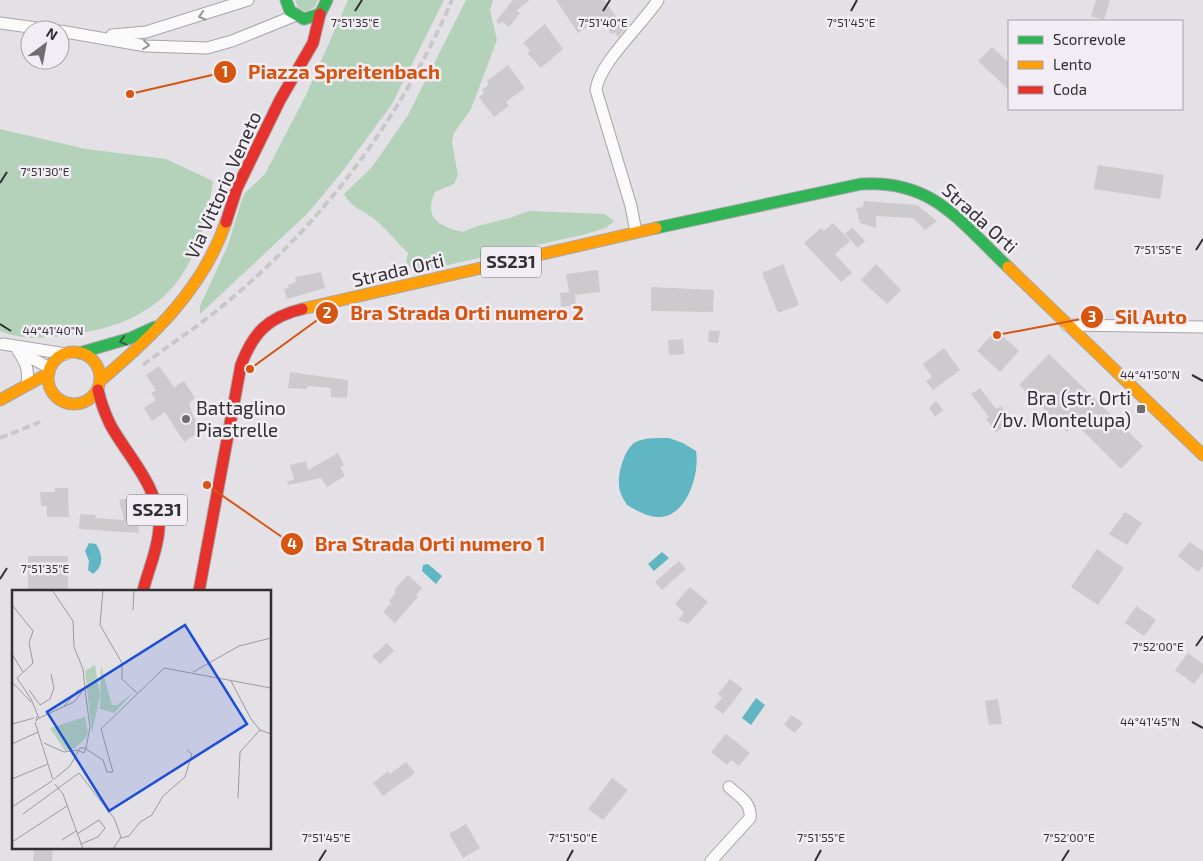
<svg xmlns="http://www.w3.org/2000/svg" width="1203" height="861" font-family="'Exo 2',sans-serif">
  <rect width="100%" height="100%" fill="#e4e1e6"/>
  <g fill="#b4d2b9">
    <path d="M 295,0 L 318,0 L 314,8 L 306,11 L 299,9 Z"/>
    <path d="M 348,0 L 444,0 L 392,104 L 342,172 L 308,213 L 200,314 L 200,306 L 228,245 L 242,199 L 246,192 L 265,174 L 306,95 Z"/>
    <path d="M 466,0 L 493,0 L 490,10 L 497,40 L 471,109 L 454,133 L 452,143 L 458,175 L 454,184 L 435,192 C 423,218 440,227 463,232 C 480,224 492,223 509,218 C 517,216 522,212 531,211 L 605,214 L 614,221 L 606,228 L 586,234 L 421,271 L 412,270 L 406,262 L 408,253 C 396,242 387,229 374,219 C 362,209 352,209 344,194 L 372,167 L 408,115 Z"/>
    <path d="M 0,129 L 86,149 L 166,159 L 213,181 C 200,270 167,321 75,334 C 50,338 25,341 0,331 Z"/>
  </g>
  <g fill="#60b6c2">
    <path d="M 669,438 L 683,443 L 696,451 C 700,473 687,516 660,517 C 649,518 636,510 627,505 C 625,501 621,496 620,491 C 616,478 623,452 634,443 C 644,437 658,438 669,438 Z"/>
    <path d="M 89,543 L 96,544 C 103,555 104,566 93,574 L 88,570 L 89,561 L 85,551 Z"/>
    <path d="M 662,552 L 669,558 L 654,571 L 648,564 Z"/>
    <path d="M 428,564 L 442,576 L 436,584 L 422,571 L 423,565 Z"/>
    <path d="M 756,698 L 765,705 L 751,725 L 742,718 Z"/>
  </g>
  <g fill="#cdcace">
    <path d="M 513,0 L 530,0 L 516,11 L 520,13 L 509,27 L 503,22 L 499,24 L 496,21 Z"/>
    <path d="M 556,0 L 604,0 L 625,29 L 618,37 L 615,32 L 611,34 L 603,22 L 597,25 L 594,22 L 578,33 Z"/>
    <path d="M 1096,0 L 1110,0 L 1104,20 L 1091,16 Z"/>
    <path d="M 545,24 L 563,49 L 541,68 L 527,53 L 530,50 L 523,43 Z"/>
    <path d="M 992,47 L 1009,63 L 1009,90 L 978,61 Z"/>
    <path d="M 508,65 L 525,88 L 506,102 L 509,106 L 494,117 L 479,97 L 484,93 L 482,90 L 489,85 L 487,81 Z"/>
    <path d="M 1098,165 L 1164,175 L 1160,199 L 1094,189 Z"/>
    <path d="M 864,201 L 917,205 L 937,221 L 925,230 L 913,218 L 876,216 L 876,228 L 860,223 L 856,208 L 863,207 Z"/>
    <path d="M 833,223 L 850,241 L 835,254 L 852,273 L 841,282 L 804,243 L 821,228 L 824,231 Z"/>
    <path d="M 852,227 L 865,241 L 858,248 L 845,234 Z"/>
    <path d="M 783,264 L 799,305 L 778,313 L 762,273 Z"/>
    <path d="M 876,264 L 901,290 L 887,304 L 861,280 Z"/>
    <path d="M 598,270 L 600,292 L 575,295 L 576,305 L 561,307 L 560,293 L 569,292 L 566,274 Z"/>
    <path d="M 321,272 L 325,288 L 287,299 L 284,289 L 289,288 L 288,285 L 296,282 L 295,277 Z"/>
    <path d="M 651,287 L 714,290 L 713,312 L 651,311 Z"/>
    <path d="M 709,330 L 720,331 L 718,343 L 708,342 Z"/>
    <path d="M 996,330 L 1019,351 L 1000,372 L 977,351 Z"/>
    <path d="M 683,339 L 684,354 L 669,355 L 668,340 Z"/>
    <path d="M 944,348 L 960,370 L 933,390 L 926,381 L 932,377 L 923,364 Z"/>
    <path d="M 1049,354 L 1143,446 L 1121,469 L 1075,423 L 1067,432 L 1019,385 Z"/>
    <path d="M 159,366 L 174,387 L 184,381 L 195,398 L 189,403 L 193,416 L 202,430 L 184,442 L 165,412 L 152,421 L 144,408 L 156,400 L 151,393 L 156,390 L 146,375 Z"/>
    <path d="M 290,372 L 348,380 L 347,398 L 331,397 L 331,388 L 307,386 L 307,389 L 288,388 Z"/>
    <path d="M 980,388 L 996,409 L 1001,406 L 1010,417 L 1002,422 L 1005,426 L 996,432 L 986,419 L 989,417 L 971,394 Z"/>
    <path d="M 936,401 L 943,410 L 935,417 L 929,408 Z"/>
    <path d="M 338,453 L 344,465 L 340,467 L 345,476 L 327,487 L 321,478 L 288,485 L 287,482 L 294,479 L 290,465 L 306,461 L 308,470 Z"/>
    <path d="M 55,488 L 68,488 L 69,517 L 47,517 L 47,506 L 41,506 L 40,492 L 55,492 Z"/>
    <path d="M 135,497 L 140,521 L 138,523 L 139,533 L 79,529 L 80,514 L 96,515 L 95,518 L 124,520 L 119,500 Z"/>
    <path d="M 1125,512 L 1142,523 L 1127,545 L 1109,534 Z"/>
    <path d="M 1189,542 L 1203,551 L 1203,566 L 1198,572 L 1178,556 Z"/>
    <path d="M 1097,549 L 1124,568 L 1098,605 L 1071,587 Z"/>
    <rect x="28" y="556" width="40" height="35"/>
    <path d="M 679,561 L 686,569 L 662,590 L 655,582 Z"/>
    <path d="M 408,575 L 422,588 L 416,595 L 418,597 L 395,623 L 383,612 L 391,603 L 389,601 L 396,592 L 394,590 Z"/>
    <path d="M 690,587 L 708,602 L 688,624 L 678,620 L 684,613 L 675,604 Z"/>
    <path d="M 1136,606 L 1156,620 L 1144,636 L 1125,623 Z"/>
    <path d="M 387,643 L 394,651 L 380,664 L 372,656 Z"/>
    <path d="M 1188,653 L 1203,664 L 1203,672 L 1194,684 L 1175,670 Z"/>
    <path d="M 730,679 L 743,689 L 723,714 L 714,707 L 722,698 L 718,694 Z"/>
    <path d="M 998,699 L 1002,724 L 989,725 L 985,701 Z"/>
    <path d="M 791,715 L 803,723 L 795,733 L 784,725 Z"/>
    <path d="M 726,734 L 750,753 L 739,766 L 731,760 L 727,765 L 711,752 Z"/>
    <path d="M 406,762 L 415,773 L 383,796 L 373,783 L 388,771 L 390,774 Z"/>
    <path d="M 612,778 L 628,790 L 603,820 L 588,809 Z"/>
    <path d="M 466,824 L 480,848 L 463,858 L 449,834 Z"/>
    <path d="M 34,847 L 53,847 L 52,861 L 33,861 Z"/>
  </g>
  <g fill="none" stroke-linecap="round" stroke-linejoin="round">
    <defs>
      <g id="street">
        <path d="M 0,23 L 51,30"/>
        <path d="M 60,31 L 146,46 L 207,48 L 232,41 L 294,16"/>
        <path d="M 112,35 L 146,32 L 248,0"/>
        <path d="M 636,232 L 631,206 L 596,90 C 599,63 642,25 658,0"/>
        <path d="M 1067,325 L 1203,327"/>
        <path d="M 3,344 L 66,354"/>
        <path d="M 18,351 L 50,368"/>
        <path d="M 19,352 C 26,363 29,370 27,384"/>
        <path d="M 711,861 L 750,818 C 752,803 739,796 729,787"/>
      </g>
      <g id="fast">
        <path d="M 286,0 L 290,11 L 304,19 L 320,14 L 327,0"/>
        <path d="M 656,228 L 861,184 C 933,179 960,222 1008,267"/>
        <path d="M 79,353 L 131,338 L 155,327"/>
      </g>
      <g id="slow">
        <path d="M 1008,267 L 1203,455"/>
        <path d="M 302,309 L 656,228"/>
        <circle cx="74" cy="378" r="26"/>
        <path d="M 100,381 C 153,336 203,289 226,222"/>
        <path d="M 0,400 L 49,373"/>
      </g>
      <g id="jam">
        <path d="M 226,222 L 237,188 L 280,100 L 313,43 L 320,14"/>
        <path d="M 98,390 C 101,403 105,414 111,426 C 129,458 160,488 159,528 C 158,550 148,570 143,591"/>
        <path d="M 199,591 L 241,365 C 253,333 268,317 302,309"/>
      </g>
    </defs>
    <use href="#street" stroke="#a8a6aa" stroke-width="13"/>
    <use href="#fast" stroke="#a8a6aa" stroke-width="13"/>
    <use href="#slow" stroke="#a8a6aa" stroke-width="13"/>
    <use href="#jam" stroke="#a8a6aa" stroke-width="13"/>
    <use href="#street" stroke="#fbfafb" stroke-width="11"/>
    <use href="#fast" stroke="#30b455" stroke-width="11"/>
    <use href="#slow" stroke="#ff9f0a" stroke-width="11"/>
    <use href="#jam" stroke="#e5322d" stroke-width="11"/>
    <g stroke="#c9c8c9" stroke-width="4" stroke-dasharray="8 4" stroke-linecap="butt">
      <path d="M 143,365 C 165,348 188,333 210,316 C 316,233 399,123 452,0"/>
      <path d="M 0,438 L 40,422"/>
    </g>
  </g>
  <defs><path id="oneway-chevron" d="M-2-3.5L2.5 0L-2 3.5" fill="none" stroke-width="1.6" stroke-linecap="round" stroke-linejoin="round" transform="scale(1.25)"/></defs>
  <g stroke="#969496">
    <use href="#oneway-chevron" transform="translate(202 16) rotate(164)"/>
    <use href="#oneway-chevron" transform="translate(146 45) rotate(6)"/>
  </g>
  <use stroke="#315e3e" href="#oneway-chevron" transform="translate(123 341) rotate(165)"/>
  <path fill="none" stroke="#312f32" stroke-width="2" d="M 355,11 L 362,0M 603,11 L 610,0M 851,11 L 857,0M 0,183 L 7,172M 1196,250 L 1203,239M 0,324 L 11,331M 1192,375 L 1203,381M 0,579 L 7,568M 1196,646 L 1203,636M 1192,722 L 1203,728M 319,861 L 326,850M 567,861 L 573,850M 815,861 L 821,850M 1062,861 L 1069,850"/>
  <g fill="#706d71" stroke="#f2edf5" stroke-width="2">
    <rect x="1136" y="404" width="10" height="10" rx="2.5"/>
    <circle cx="186" cy="419" r="5"/>
  </g>
  <g text-anchor="middle" stroke-width="5" stroke-linejoin="round" paint-order="stroke">
    <g fill="#f2edf5" stroke="#6b686c" stroke-width="1">
      <rect x="481" y="246.5" width="60" height="31" rx="4"/>
      <rect x="127" y="494.5" width="60" height="31" rx="4"/>
    </g>
    <g font-size="18" font-weight="bold" fill="#312f32">
      <text x="511" y="268">SS231</text>
      <text x="157" y="516">SS231</text>
    </g>
    <g font-size="19" fill="#312f32" stroke="#f2edf5">
      <text transform="translate(223 185) rotate(-66)" y="7">Via Vittorio Veneto</text>
      <text transform="translate(980 218) rotate(42)" y="7">Strada Orti</text>
      <text transform="translate(398 270) rotate(-13)" y="7">Strada Orti</text>
    </g>
    <g font-size="19" fill="#312f32" stroke="#f2edf5" text-anchor="end">
      <text x="1131" y="405">Bra (str. Orti<tspan x="1131" dy="22">/bv. Montelupa)</tspan></text>
      <text x="196" y="415" text-anchor="start">Battaglino<tspan x="196" dy="22">Piastrelle</tspan></text>
    </g>
  </g>
  <g transform="translate(12 590)">
    <rect width="259" height="259" fill="#e4e1e6"/>
    <path d="M 83,75 L 88,105 L 80,143 L 73,81 ZM 89,76 L 100,115 L 105,115 L 121,103 L 102,123 L 88,119 ZM 73,127 L 76,143 L 73,149 L 63,158 L 53,161 L 38,138 Z" fill="#b4d2b9"/>
    <path fill="none" stroke="#9c9a9e" stroke-width="1" d="M 40,0 L 61,31 L 62,57 L 71,79 L 73,98M 91,0 L 88,35 L 110,73 L 110,89 L 125,103M 0,15 L 21,41 L 17,53 L 21,73 L 5,88 L 19,109 L 27,128 L 24,131 L 25,126M 121,20 L 122,0M 0,64 L 11,82M 181,82 L 227,56 L 259,48M 219,91 L 239,129 L 248,140 L 259,144M 0,92 L 19,112M 17,100 L 28,115 L 38,109 L 42,98 L 39,84M 73,100 L 78,137 L 74,158M 52,116 L 67,99M 27,128 L 62,112 L 70,102M 23,132 L 41,190M 0,134 L 22,128M 32,153 L 52,162 L 66,160M 0,154 L 26,142M 74,159 L 91,170 L 95,182 L 101,182 L 89,139 L 152,78 L 259,98M 0,189 L 36,174M 42,189 L 58,176 L 68,158 L 74,158 L 72,163 L 67,161M 43,194 L 51,204 L 71,259M 226,208 L 228,162 L 248,140M 0,217 L 40,191M 11,224 L 67,183 L 102,228 L 109,247 L 101,259M 65,244 L 87,230 L 93,238 L 86,247 L 69,254M 109,248 L 117,246 L 128,232 L 140,225 L 151,206 L 173,187 L 180,164 L 175,160M 50,250 L 64,241M 0,252 L 55,216"/>
    <path fill="#1d4ed8" fill-opacity="0.15" stroke="#1d4ed8" stroke-width="2.5" d="M 173,35 L 235,134 L 97,221 L 35,122 Z"/>
    <rect width="259" height="259" fill="none" stroke="#312f32" stroke-width="2.5"/>
  </g>
  <g font-size="12" text-anchor="middle" fill="#312f32" stroke="#f2edf5" stroke-width="5" stroke-linejoin="round" paint-order="stroke">
    <text x="355" y="27">7°51'35"E</text>
    <text x="603" y="27">7°51'40"E</text>
    <text x="851" y="27">7°51'45"E</text>
    <text x="45" y="176">7°51'30"E</text>
    <text x="1158" y="254">7°51'55"E</text>
    <text x="53" y="335">44°41'40"N</text>
    <text x="1150" y="379">44°41'50"N</text>
    <text x="45" y="573">7°51'35"E</text>
    <text x="1158" y="651">7°52'00"E</text>
    <text x="1150" y="726">44°41'45"N</text>
    <text x="326" y="842">7°51'45"E</text>
    <text x="573" y="842">7°51'50"E</text>
    <text x="821" y="842">7°51'55"E</text>
    <text x="1069" y="842">7°52'00"E</text>
  </g>
  <path fill="none" stroke="#d65510" stroke-width="2" d="M130 94L225 72M250 369L327 313M997 335L1092 317M207 485L292 544"/>
  <g fill="#d65510" stroke="#f2edf5" stroke-width="2">
    <circle cx="130" cy="94" r="5"/>
    <circle cx="250" cy="369" r="5"/>
    <circle cx="997" cy="335" r="5"/>
    <circle cx="207" cy="485" r="5"/>
    <circle cx="225" cy="72" r="12"/>
    <circle cx="327" cy="313" r="12"/>
    <circle cx="1092" cy="317" r="12"/>
    <circle cx="292" cy="544" r="12"/>
  </g>
  <g font-size="15" text-anchor="middle" font-weight="bold" fill="#fff">
    <text x="225" y="77">1</text>
    <text x="327" y="318">2</text>
    <text x="1092" y="322">3</text>
    <text x="292" y="549">4</text>
  </g>
  <g font-size="20" text-anchor="middle" font-weight="bold" fill="#d65510" stroke="#f2edf5" stroke-width="5" stroke-linejoin="round" paint-order="stroke">
    <text x="344" y="79">Piazza Spreitenbach</text>
    <text x="467" y="320">Bra Strada Orti numero 2</text>
    <text x="1151" y="324">Sil Auto</text>
    <text x="430" y="551">Bra Strada Orti numero 1</text>
  </g>
  <rect x="1008" y="20" width="175" height="90" fill="#f2edf5" stroke="#a5a1a7"/>
  <rect x="1018" y="36" width="25" height="8" fill="#30b455" stroke="#a5a1a7"/>
  <text x="1053" y="45" font-size="15" fill="#312f32">Scorrevole</text>
  <rect x="1018" y="61" width="25" height="8" fill="#ff9f0a" stroke="#a5a1a7"/>
  <text x="1053" y="70" font-size="15" fill="#312f32">Lento</text>
  <rect x="1018" y="86" width="25" height="8" fill="#e5322d" stroke="#a5a1a7"/>
  <text x="1053" y="95" font-size="15" fill="#312f32">Coda</text>
  <g transform="translate(45 45) rotate(32)"><circle r="24" fill="#f2edf5" stroke="#a5a1a7"/>
  <path d="M0-4L9 19L0 12L-9 19Z" fill="#706d71"/>
  <text y="-8" font-size="14" font-weight="bold" text-anchor="middle" fill="#312f32">N</text>
  </g>
</svg>
